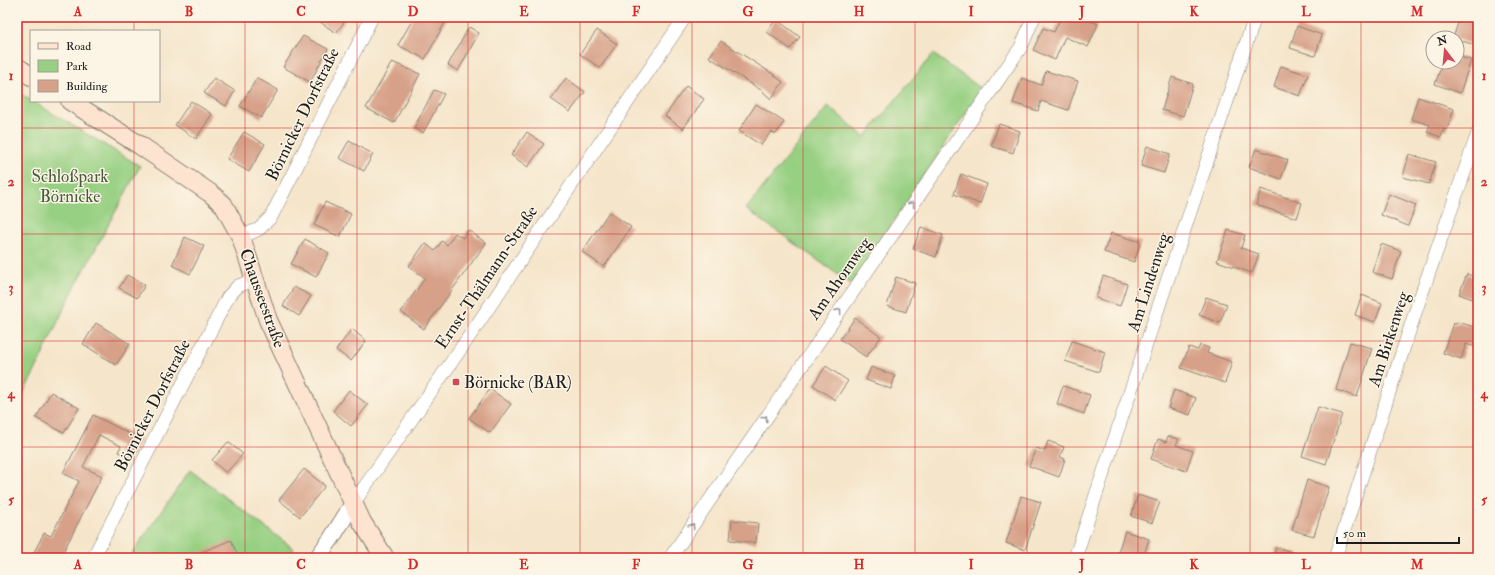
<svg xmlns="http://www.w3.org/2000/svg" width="1495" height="575" font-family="'IM FELL Double Pica',serif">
  <rect width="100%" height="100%" fill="#fcf5e5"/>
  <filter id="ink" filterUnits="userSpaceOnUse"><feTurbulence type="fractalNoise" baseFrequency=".025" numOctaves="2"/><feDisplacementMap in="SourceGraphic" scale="8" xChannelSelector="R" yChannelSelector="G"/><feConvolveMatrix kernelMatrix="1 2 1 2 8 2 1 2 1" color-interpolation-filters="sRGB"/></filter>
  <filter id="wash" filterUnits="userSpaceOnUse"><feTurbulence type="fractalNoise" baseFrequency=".012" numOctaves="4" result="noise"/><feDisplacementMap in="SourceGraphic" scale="16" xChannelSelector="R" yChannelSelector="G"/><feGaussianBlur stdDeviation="0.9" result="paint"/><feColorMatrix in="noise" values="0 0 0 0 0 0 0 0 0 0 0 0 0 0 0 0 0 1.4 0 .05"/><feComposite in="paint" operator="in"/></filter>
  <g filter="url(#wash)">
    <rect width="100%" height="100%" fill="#f5e5ca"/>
    <g fill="#98d083" stroke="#5a7650">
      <path d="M 933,54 L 982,89 L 851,284 L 746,209 L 828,106 L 865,137 Z"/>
      <path d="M 17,92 L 140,166 L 67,302 L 36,369 L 17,405 Z"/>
      <path d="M 190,470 L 294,549 L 288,558 L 129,558 Z"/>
    </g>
    <g id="blocks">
      <g fill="#d7a088">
        <path d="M 313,17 L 348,17 L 336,33 Z"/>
        <path d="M 414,17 L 448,17 L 425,59 L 398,45 Z"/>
        <path d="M 1061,17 L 1083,17 L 1098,24 L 1088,47 L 1065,37 L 1055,60 L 1033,50 L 1043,28 L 1054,32 Z"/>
        <path d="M 1460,17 L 1470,17 L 1478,20 L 1478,37 L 1475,45 L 1453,38 Z"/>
        <path d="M 776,19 L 800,37 L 790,49 L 767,32 Z"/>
        <path d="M 1297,26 L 1322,35 L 1315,56 L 1290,48 Z"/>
        <path d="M 469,27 L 479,33 L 458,71 L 448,65 Z"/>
        <path d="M 597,30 L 617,44 L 600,68 L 580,54 Z"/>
        <path d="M 303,36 L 328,49 L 310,82 L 283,67 Z"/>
        <path d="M 721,41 L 773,74 L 783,82 L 771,99 L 761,90 L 709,57 Z"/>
        <path d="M 1457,56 L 1471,60 L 1460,93 L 1435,84 L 1443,62 L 1457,62 Z"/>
        <path d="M 392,62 L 420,74 L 394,123 L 366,108 Z"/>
        <path d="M 1281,66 L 1308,75 L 1300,96 L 1274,87 Z"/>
        <path d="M 1046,71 L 1078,81 L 1068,110 L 1041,101 L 1038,111 L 1013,103 L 1022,78 L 1041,85 Z"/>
        <path d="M 1172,77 L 1193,84 L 1183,116 L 1162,110 Z"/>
        <path d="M 214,78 L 235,91 L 226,106 L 204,93 Z"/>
        <path d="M 257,78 L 278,90 L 261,118 L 240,106 Z"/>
        <path d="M 566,78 L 585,92 L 570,112 L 551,99 Z"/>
        <path d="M 686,86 L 704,99 L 683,129 L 665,116 Z"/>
        <path d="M 434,90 L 444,94 L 423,133 L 414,128 Z"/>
        <path d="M 1418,97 L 1454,109 L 1447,130 L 1444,129 L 1441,137 L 1427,132 L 1430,125 L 1411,119 Z"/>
        <path d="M 191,101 L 212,114 L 196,139 L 175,125 Z"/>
        <path d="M 756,104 L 784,122 L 776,134 L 771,132 L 761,145 L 739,131 Z"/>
        <path d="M 999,124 L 1020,131 L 1013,153 L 991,146 Z"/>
        <path d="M 244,132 L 265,144 L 249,172 L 227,159 Z"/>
        <path d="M 527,132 L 544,144 L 528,167 L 511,155 Z"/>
        <path d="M 349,141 L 373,154 L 364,171 L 339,158 Z"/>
        <path d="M 1147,146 L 1170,154 L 1164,173 L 1141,166 Z"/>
        <path d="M 1256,149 L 1288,160 L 1281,179 L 1249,167 Z"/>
        <path d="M 1409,154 L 1436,162 L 1429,184 L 1403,177 Z"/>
        <path d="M 961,174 L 987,184 L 980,204 L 954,194 Z"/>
        <path d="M 1261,189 L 1302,203 L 1297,218 L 1256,205 Z"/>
        <path d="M 1389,194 L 1416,205 L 1408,226 L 1381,215 Z"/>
        <path d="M 325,202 L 351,214 L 340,237 L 314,225 Z"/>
        <path d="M 609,212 L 631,227 L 604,267 L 582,252 Z"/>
        <path d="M 921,227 L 943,235 L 936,257 L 913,249 Z"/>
        <path d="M 468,230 L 486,243 L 424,329 L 401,312 L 425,278 L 409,266 L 425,243 L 435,251 L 442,241 L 447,245 L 455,233 L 463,238 Z"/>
        <path d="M 1228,230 L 1245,235 L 1241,248 L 1259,254 L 1252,273 L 1217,261 Z"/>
        <path d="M 1111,233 L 1141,242 L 1134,262 L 1104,252 Z"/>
        <path d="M 185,237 L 204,246 L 190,274 L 172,265 Z"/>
        <path d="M 305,239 L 329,253 L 316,277 L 291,264 Z"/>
        <path d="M 1381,244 L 1401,251 L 1392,279 L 1372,272 Z"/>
        <path d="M 1467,274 L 1478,278 L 1478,301 L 1459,294 Z"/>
        <path d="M 127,275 L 145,285 L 137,298 L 119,288 Z"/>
        <path d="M 1103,276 L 1127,284 L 1120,306 L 1096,298 Z"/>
        <path d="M 896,277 L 915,283 L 906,312 L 887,306 Z"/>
        <path d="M 294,287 L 311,296 L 299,316 L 283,306 Z"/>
        <path d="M 1362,295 L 1382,303 L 1375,322 L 1355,315 Z"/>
        <path d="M 1206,297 L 1227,304 L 1220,323 L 1199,315 Z"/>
        <path d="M 855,318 L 881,337 L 866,357 L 840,339 Z"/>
        <path d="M 1458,322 L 1478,328 L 1478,348 L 1466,344 L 1461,359 L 1443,353 L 1453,323 L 1457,324 Z"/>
        <path d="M 96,323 L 130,344 L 116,365 L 83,344 Z"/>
        <path d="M 352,329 L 366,341 L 351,361 L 336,350 Z"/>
        <path d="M 1072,341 L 1105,352 L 1099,372 L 1065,361 Z"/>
        <path d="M 1350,342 L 1372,348 L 1357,397 L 1336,390 Z"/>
        <path d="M 1200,345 L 1209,348 L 1207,353 L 1232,362 L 1225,383 L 1181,368 L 1189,347 L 1198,350 Z"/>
        <path d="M 826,366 L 848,381 L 835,400 L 813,385 Z"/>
        <path d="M 871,367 L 895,376 L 891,389 L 866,380 Z"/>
        <path d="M 1063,386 L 1090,395 L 1084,414 L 1057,404 Z"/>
        <path d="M 490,389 L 511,404 L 490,433 L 469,418 Z"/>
        <path d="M 349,390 L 368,405 L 351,426 L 333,411 Z"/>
        <path d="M 1174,390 L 1196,398 L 1190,415 L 1168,408 Z"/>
        <path d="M 51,392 L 79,408 L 64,433 L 36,418 Z"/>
        <path d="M 1318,407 L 1342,414 L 1326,464 L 1302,456 Z"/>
        <path d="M 93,415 L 140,439 L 131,458 L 118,452 L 121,446 L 99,435 L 83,467 L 102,476 L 60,558 L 31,558 L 44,533 L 51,536 L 79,481 L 63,473 Z"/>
        <path d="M 1168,436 L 1179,439 L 1176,445 L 1193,451 L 1186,471 L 1151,459 L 1158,439 L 1166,442 Z"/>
        <path d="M 1048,441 L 1064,447 L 1060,457 L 1065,459 L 1059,477 L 1029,466 L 1036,448 L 1045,451 Z"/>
        <path d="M 228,442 L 243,454 L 226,473 L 212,460 Z"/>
        <path d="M 304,469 L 325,486 L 300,517 L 279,500 Z"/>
        <path d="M 1307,480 L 1329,487 L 1314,536 L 1292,530 Z"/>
        <path d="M 1138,495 L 1160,502 L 1152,523 L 1131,516 Z"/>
        <path d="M 1021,496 L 1041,502 L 1025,550 L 1006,543 Z"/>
        <path d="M 732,520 L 758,523 L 756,543 L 730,540 Z"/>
        <path d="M 1125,531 L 1149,539 L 1143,558 L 1116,558 Z"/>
        <path d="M 231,540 L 239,558 L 187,558 Z"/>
        <path d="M 1276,547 L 1298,554 L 1297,558 L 1273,558 Z"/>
      </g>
    </g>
  </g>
  <g filter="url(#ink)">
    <use href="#blocks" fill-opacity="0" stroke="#888073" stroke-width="1"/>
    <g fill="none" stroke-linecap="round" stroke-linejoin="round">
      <defs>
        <g id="minor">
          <path d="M 241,237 L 259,229 L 271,217 L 372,17"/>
          <path d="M 354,502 L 464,344 L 685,17"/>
          <path d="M 93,558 L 228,297 L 238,286 L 254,280"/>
          <path d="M 670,558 L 1021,47 L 1034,17"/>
          <path d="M 1075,558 L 1255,17"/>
          <path d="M 1335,558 L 1418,304 L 1478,133"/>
        </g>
        <path id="tertiary" d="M 317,558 L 331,539 L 354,502"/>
        <g id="secondary">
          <path d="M 17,67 L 31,76"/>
          <path d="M 70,101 L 141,146 L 210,193 L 223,204 L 241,237 L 268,320 L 362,522 L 385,558"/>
        </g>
      </defs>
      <use href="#minor" stroke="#888073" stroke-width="14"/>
      <use href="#tertiary" stroke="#888073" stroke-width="18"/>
      <use href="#secondary" stroke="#888073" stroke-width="20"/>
      <use href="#minor" stroke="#fff" stroke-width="13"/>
      <use href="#tertiary" stroke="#fff" stroke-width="16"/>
      <use href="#secondary" stroke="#fde4d1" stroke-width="18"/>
    </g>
    <defs><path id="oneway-chevron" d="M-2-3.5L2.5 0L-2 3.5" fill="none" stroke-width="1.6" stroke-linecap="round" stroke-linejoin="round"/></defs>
    <g stroke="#999">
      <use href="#oneway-chevron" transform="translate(912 204) rotate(-55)"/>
      <use href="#oneway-chevron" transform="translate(839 311) rotate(-55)"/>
      <use href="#oneway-chevron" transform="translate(765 418) rotate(-56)"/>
      <use href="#oneway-chevron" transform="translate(692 526) rotate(-56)"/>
    </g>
  </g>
  <path fill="none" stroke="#d62828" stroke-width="1" stroke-opacity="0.55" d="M 134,17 L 134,31M 245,17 L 245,558M 357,17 L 357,558M 468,17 L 468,558M 580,17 L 580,558M 692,17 L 692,558M 803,17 L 803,558M 915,17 L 915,558M 1027,17 L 1027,558M 1138,17 L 1138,558M 1250,17 L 1250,558M 1361,17 L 1361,558M 134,101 L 134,558M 17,128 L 1478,128M 17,234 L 1478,234M 17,341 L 1478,341M 17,447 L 1478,447"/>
  <rect fill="#d1495b" stroke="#fcf5e5" stroke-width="1.5" x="452" y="378" width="8" height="8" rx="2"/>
  <g text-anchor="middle" stroke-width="3" stroke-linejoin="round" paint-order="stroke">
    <g font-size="17" fill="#1c1c1c" stroke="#fcf5e5">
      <text transform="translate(302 114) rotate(-64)" y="6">Börnicker Dorfstraße</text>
      <text transform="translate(486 277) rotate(-56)" y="6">Ernst-Thälmann-Straße</text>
      <text transform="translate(839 278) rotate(-55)" y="6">Am Ahornweg</text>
      <text transform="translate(1148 282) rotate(-72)" y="6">Am Lindenweg</text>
      <text transform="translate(263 298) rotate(70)" y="6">Chausseestraße</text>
      <text transform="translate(1388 339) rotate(-72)" y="6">Am Birkenweg</text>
      <text transform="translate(152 405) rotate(-63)" y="6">Börnicker Dorfstraße</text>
    </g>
    <g font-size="17" fill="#475b40" stroke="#fcf5e5">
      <text x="70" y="182">Schloßpark<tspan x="70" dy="20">Börnicke</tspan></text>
    </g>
    <g font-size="17" fill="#1c1c1c" stroke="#fcf5e5" text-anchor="start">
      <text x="464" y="388">Börnicke (BAR)</text>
    </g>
  </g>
  <rect width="1495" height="575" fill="none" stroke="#fcf5e5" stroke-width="44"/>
  <rect x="30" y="30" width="130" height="72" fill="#fcf5e5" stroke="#a29e95"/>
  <rect x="38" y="43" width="20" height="6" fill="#fde4d1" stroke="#a29e95"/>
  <text x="66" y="50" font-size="12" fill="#1c1c1c">Road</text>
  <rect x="38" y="60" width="20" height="12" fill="#98d083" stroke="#a29e95"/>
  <text x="66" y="70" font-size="12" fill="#1c1c1c">Park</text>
  <rect x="38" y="80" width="20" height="12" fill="#d7a088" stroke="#a29e95"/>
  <text x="66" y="90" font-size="12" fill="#1c1c1c">Building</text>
  <g transform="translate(1445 50) rotate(344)"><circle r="19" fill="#fcf5e5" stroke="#a29e95"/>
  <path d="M0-3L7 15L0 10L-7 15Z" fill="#d1495b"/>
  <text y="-6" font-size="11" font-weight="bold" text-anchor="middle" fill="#1c1c1c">N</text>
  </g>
  <path d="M1337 537v6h122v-6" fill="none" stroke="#1c1c1c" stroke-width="2"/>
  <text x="1343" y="537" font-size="12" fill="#1c1c1c" stroke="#fcf5e5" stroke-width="3" paint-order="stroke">50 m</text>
  <rect x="22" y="22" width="1451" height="531" fill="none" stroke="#d62828" stroke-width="1.5"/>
  <g font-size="13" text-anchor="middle" font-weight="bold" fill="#d62828">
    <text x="78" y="16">A</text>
    <text x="189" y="16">B</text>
    <text x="301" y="16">C</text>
    <text x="413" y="16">D</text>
    <text x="524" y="16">E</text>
    <text x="636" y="16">F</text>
    <text x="748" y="16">G</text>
    <text x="859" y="16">H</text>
    <text x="971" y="16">I</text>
    <text x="1082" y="16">J</text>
    <text x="1194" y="16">K</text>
    <text x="1306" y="16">L</text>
    <text x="1417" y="16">M</text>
    <text x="11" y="80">1</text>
    <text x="1484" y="80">1</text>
    <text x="11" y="186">2</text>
    <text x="1484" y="186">2</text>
    <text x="11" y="292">3</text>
    <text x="1484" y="292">3</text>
    <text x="11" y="398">4</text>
    <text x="1484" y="398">4</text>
    <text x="11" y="504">5</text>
    <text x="1484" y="504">5</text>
    <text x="78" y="569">A</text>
    <text x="189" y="569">B</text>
    <text x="301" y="569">C</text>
    <text x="413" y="569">D</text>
    <text x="524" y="569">E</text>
    <text x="636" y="569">F</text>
    <text x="748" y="569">G</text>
    <text x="859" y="569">H</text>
    <text x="971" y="569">I</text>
    <text x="1082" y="569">J</text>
    <text x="1194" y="569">K</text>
    <text x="1306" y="569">L</text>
    <text x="1417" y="569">M</text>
  </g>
</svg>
